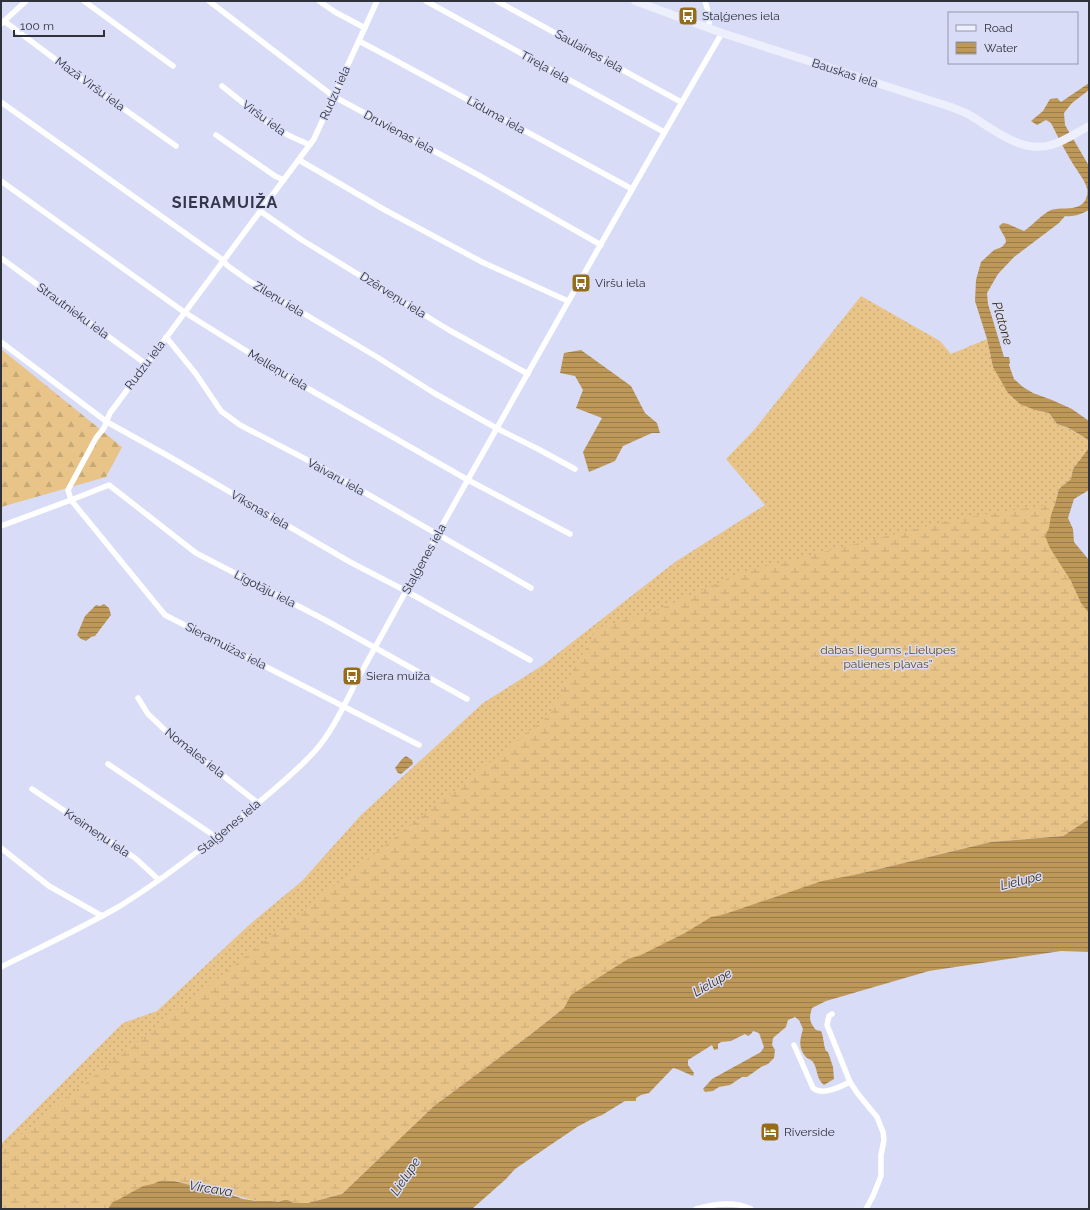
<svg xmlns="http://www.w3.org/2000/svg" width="1090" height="1210" font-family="Raleway,sans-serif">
  <defs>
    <pattern id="grass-dots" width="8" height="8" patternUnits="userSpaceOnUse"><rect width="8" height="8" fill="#e8c488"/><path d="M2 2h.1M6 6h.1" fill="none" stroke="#c7a976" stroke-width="1.8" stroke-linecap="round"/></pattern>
    <pattern id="forest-firs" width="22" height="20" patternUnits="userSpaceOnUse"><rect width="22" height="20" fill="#e8c488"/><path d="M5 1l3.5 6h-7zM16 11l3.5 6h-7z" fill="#c7a976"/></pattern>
    <pattern id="wetland-marsh" width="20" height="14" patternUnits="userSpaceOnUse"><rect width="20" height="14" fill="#e8c488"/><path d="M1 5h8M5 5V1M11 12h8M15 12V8" fill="none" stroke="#c7a976"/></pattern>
    <pattern id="water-rules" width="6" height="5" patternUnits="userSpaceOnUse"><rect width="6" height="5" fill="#be9859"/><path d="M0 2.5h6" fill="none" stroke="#9b7d4b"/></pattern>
  </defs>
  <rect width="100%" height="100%" fill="#d8dcf7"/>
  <path fill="url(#grass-dots)" d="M 861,296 L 940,341 L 951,354 L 987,339 L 993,367 L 1035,410 L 1049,413 L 1057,424 L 1069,428 L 1087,439 L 1089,442 L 1088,449 L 1073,469 L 1071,479 L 1059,489 L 1055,504 L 1081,603 L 1089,613 L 906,853 L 112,1203 L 108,1209 L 1,1209 L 1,1144 L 123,1023 L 157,1011 L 249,925 L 302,881 L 361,815 L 483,703 L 543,665 L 675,562 L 765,505 L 726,459 L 754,430 Z"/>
  <path fill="url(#forest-firs)" d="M 1,349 L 122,447 L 106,477 L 1,507 Z"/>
  <path fill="url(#wetland-marsh)" d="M 1055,504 C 1051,515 1045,539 1051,549 C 1056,560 1065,570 1071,581 C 1078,593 1080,601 1089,613 L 1089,819 L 1063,836 L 991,842 L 854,875 L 822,881 L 722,915 L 711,917 L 685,933 L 641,955 L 628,959 L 571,995 L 564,1008 L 530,1035 L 434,1106 L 342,1194 L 308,1203 L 293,1203 L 288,1200 C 255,1207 235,1193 204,1185 C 199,1184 194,1185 189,1185 C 184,1184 179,1181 174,1181 C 159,1179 143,1186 130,1193 C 122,1198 114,1201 108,1209 L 1,1209 L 1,1150 L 547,717 L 597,628 L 653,612 L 742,572 L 956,519 Z"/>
  <g fill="url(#water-rules)">
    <path d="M 1089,83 L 1089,90 L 1072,103 L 1064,113 L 1065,125 L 1089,166 L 1089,210 C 1081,214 1074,217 1065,216 L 1059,223 L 1014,257 L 998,274 L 987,293 L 988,304 L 1004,357 L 1009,357 L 1010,362 L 1009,365 L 1014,379 L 1023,387 L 1033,393 L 1052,400 L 1072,409 L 1089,421 L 1089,490 L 1074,499 L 1068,518 L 1073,529 L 1074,542 L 1089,560 L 1089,613 L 1081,603 L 1071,581 L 1050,548 L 1045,536 L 1049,528 L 1051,515 L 1055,504 L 1059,489 L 1071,479 L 1073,469 L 1088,449 L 1089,442 L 1087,439 L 1069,428 L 1057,424 L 1049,413 L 1035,410 L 1020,404 L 1008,393 L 993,367 L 987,339 L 975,301 L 976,280 L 981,262 L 994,250 L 1002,247 L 1006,242 C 1006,236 1001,233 999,226 L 1003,223 L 1008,224 L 1024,231 C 1033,225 1042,214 1051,210 C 1060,207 1070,210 1079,206 C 1085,204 1089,195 1087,188 C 1084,179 1078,172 1073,164 C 1065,151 1058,137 1051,123 L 1046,120 L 1037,125 L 1031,121 L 1043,111 L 1050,99 L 1057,98 L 1061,102 Z"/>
    <path d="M 581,350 L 631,386 L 645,413 L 657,423 L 660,433 L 652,433 L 623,446 L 615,461 L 589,472 L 583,452 L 602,418 L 576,408 L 583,390 L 575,376 L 560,373 L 564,353 Z"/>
    <path d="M 104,604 L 109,608 L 111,615 L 95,636 L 91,637 L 86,641 L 81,639 L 77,635 L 85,616 L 96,605 L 100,606 Z"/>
    <path d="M 406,756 L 412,760 L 413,764 L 401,774 L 398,773 L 395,768 L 402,759 Z"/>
    <path d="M 1089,819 L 1089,952 L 1061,951 L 929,971 L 826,1001 L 812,1008 C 809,1018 809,1021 816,1030 L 821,1031 C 824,1038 823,1044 826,1051 L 828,1052 L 833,1067 L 834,1079 L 824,1085 C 816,1079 818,1069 813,1062 C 811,1059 807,1059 805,1056 C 798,1047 800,1039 803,1029 L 799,1020 L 795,1017 L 788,1020 L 786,1027 L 773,1038 L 772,1045 L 775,1050 L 774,1058 L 768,1064 L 761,1067 L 747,1077 L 742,1077 L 730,1085 L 719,1087 L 713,1091 L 705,1092 L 703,1089 L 712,1079 L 761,1052 L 764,1047 L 759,1033 L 753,1031 L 751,1034 L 748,1036 L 745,1034 L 731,1041 L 721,1042 L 718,1044 L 718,1049 L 714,1050 L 712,1045 L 688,1060 L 688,1065 L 694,1073 L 693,1076 L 677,1069 L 673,1068 L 649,1093 L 641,1095 L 636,1098 L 636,1101 L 625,1101 L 602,1115 L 590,1120 L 577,1127 L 515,1169 L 506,1179 L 472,1209 L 108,1209 L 112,1203 L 143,1186 L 153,1184 L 160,1181 L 174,1181 L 190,1185 L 203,1185 L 243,1199 L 256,1201 L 272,1201 L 278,1202 L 284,1200 L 288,1200 L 293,1203 L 308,1203 L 342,1194 L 434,1106 L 530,1035 L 564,1008 L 571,995 L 628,959 L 641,955 L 685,933 L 711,917 L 722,915 L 822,881 L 854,875 L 991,842 L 1063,836 Z"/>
  </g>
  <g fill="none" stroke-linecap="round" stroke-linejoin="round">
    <g stroke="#fff" stroke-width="5.5">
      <path d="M 84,1 L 173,66"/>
      <path d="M 209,1 L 333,96 L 480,176 L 601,245"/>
      <path d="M 319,1 L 335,12 L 365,28"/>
      <path d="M 426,1 L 664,132"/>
      <path d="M 497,1 L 681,102"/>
      <path d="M 705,1 L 710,18 L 708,28"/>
      <path d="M 4,21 L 79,77 L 176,146"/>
      <path d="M 1,24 L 26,1"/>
      <path d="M 359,41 L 391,58 L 632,189"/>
      <path d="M 222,86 L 273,127 L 292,137 L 310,145"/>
      <path d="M 1,102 L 220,258 L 228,266 L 249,281 L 377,357 L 434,393 L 498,429 L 538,449 L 575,469"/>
      <path d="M 216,135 L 275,176 L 284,180"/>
      <path d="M 299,160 L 385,210 L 482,262 L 568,301"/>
      <path d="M 1,181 L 184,312 L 293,380 L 468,480 L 570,534"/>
      <path d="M 260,211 L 302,240 L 449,330 L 528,374"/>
      <path d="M 1,258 L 146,364"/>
      <path d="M 166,337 L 196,374 L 221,411 L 240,425 L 317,465 L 531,588"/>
      <path d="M 1,342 L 107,422 L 170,457 L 350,562 L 406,591 L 530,660"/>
      <path d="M 1,526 L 71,500 L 68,490 L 96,438 L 104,428 L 110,413 L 314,139 L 377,1"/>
      <path d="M 138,698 L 148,714 L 166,731 L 258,803"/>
      <path d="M 419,745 L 165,615 L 71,500 L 109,485 L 196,553 L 327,621 L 467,699"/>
      <path d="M 108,764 L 216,837"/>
      <path d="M 32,789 L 135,858 L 159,880"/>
      <path d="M 1,848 L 49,886 L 102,916"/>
      <path d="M 1,967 C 41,947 82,928 120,906 C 165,878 206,846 247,812 C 270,793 294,774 315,751 C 334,730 347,698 361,673 C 385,629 410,584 434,540 C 529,371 624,201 722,33"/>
      <path d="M 832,1014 L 829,1016 L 827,1025 L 850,1082 L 858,1094 L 877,1117 L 883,1132 L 884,1140 L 881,1155 L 881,1176 L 873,1196 L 866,1209"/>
      <path d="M 794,1045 L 813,1088 C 822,1096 840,1087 850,1082"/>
      <path d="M 696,1209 C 713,1204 735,1201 751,1209"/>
    </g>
    <path stroke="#eeeffd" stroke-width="8" d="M 635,1 L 722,33 L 951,107 C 956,109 962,111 968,114 C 992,128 1021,154 1051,145 C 1064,142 1077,132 1089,126"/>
  </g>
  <defs>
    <symbol id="bus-square" viewBox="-11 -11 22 22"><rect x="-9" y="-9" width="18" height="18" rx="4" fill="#966c18" stroke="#d8dcf7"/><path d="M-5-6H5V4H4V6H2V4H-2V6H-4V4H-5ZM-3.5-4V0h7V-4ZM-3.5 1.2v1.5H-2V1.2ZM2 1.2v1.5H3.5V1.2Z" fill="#fff"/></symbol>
    <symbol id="hotel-square" viewBox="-11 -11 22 22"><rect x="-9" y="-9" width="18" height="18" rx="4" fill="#966c18" stroke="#d8dcf7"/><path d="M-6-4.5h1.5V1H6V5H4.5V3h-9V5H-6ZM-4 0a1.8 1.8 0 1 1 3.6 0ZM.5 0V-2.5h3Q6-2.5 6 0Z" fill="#fff"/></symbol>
  </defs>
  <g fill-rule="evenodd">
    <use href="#bus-square" x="677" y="5" width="22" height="22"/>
    <use href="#bus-square" x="570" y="272" width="22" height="22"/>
    <use href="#bus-square" x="341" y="665" width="22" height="22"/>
    <use href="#hotel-square" x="759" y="1121" width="22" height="22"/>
  </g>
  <g text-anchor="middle" stroke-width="3" stroke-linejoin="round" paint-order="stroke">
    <g font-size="12" fill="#2f313b" stroke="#d8dcf7" text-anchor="start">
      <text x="702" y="20">Staļģenes iela</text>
      <text x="595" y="287">Viršu iela</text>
      <text x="366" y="680">Siera muiža</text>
      <text x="784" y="1136">Riverside</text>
    </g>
    <g font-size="12" fill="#2f313b" stroke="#d8dcf7">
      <text transform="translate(589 51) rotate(29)" y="4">Saulaines iela</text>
      <text transform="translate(545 67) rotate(29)" y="4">Tīreļa iela</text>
      <text transform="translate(845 73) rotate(18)" y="4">Bauskas iela</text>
      <text transform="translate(90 84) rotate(36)" y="4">Mazā Viršu iela</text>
      <text transform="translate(335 93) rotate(-66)" y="4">Rudzu iela</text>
      <text transform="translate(496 115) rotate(29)" y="4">Līduma iela</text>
      <text transform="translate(264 118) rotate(36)" y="4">Viršu iela</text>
      <text transform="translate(399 132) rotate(28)" y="4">Druvienas iela</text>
      <text transform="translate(393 295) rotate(32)" y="4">Dzērveņu iela</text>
      <text transform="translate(279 299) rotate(31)" y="4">Zileņu iela</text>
      <text transform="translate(73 311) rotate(36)" y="4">Strautnieku iela</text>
      <text transform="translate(145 365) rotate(-53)" y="4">Rudzu iela</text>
      <text transform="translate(278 370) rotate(31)" y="4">Melleņu iela</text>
      <text transform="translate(336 477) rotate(29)" y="4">Vaivaru iela</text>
      <text transform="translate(260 510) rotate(30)" y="4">Vīksnas iela</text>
      <text transform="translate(424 559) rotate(-61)" y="4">Staļģenes iela</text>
      <text transform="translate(265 589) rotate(27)" y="4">Līgotāju iela</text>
      <text transform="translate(226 646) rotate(27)" y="4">Sieramuižas iela</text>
      <text transform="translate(195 753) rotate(38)" y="4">Nomales iela</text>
      <text transform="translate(229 827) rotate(-40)" y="4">Staļģenes iela</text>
      <text transform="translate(97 833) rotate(34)" y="4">Kreimeņu iela</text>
    </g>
    <g font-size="12" fill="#624817" stroke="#d8dcf7">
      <text x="888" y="654">dabas liegums „Lielupes<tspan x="888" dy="14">palienes pļavas”</tspan></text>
    </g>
    <g font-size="13" font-style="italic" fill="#3c2c0f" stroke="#d8dcf7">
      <text transform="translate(1003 323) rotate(74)" y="5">Platone</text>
      <text transform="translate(1021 880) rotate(-14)" y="5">Lielupe</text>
      <text transform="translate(712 982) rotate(-30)" y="5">Lielupe</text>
      <text transform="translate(405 1176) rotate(-56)" y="5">Lielupe</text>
      <text transform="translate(211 1188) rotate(9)" y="5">Vircava</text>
    </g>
    <g font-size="16" font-weight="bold" letter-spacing="1" fill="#34364b" stroke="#d8dcf7">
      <text x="225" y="208">SIERAMUIŽA</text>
    </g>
  </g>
  <rect width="1090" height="1210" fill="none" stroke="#2f313b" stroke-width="4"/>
  <rect x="948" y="12" width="130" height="52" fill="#d8dcf7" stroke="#9498ac"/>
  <rect x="956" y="25" width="20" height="6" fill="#eeeffd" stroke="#9498ac"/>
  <text x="984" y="32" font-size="12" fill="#2f313b">Road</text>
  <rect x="956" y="42" width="20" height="12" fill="url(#water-rules)" stroke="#9498ac"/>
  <text x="984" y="52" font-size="12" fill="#2f313b">Water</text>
  <path d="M14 30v6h90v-6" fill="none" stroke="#2f313b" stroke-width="2"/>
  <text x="20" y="30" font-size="12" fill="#2f313b" stroke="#d8dcf7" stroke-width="3" paint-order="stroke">100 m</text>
</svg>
